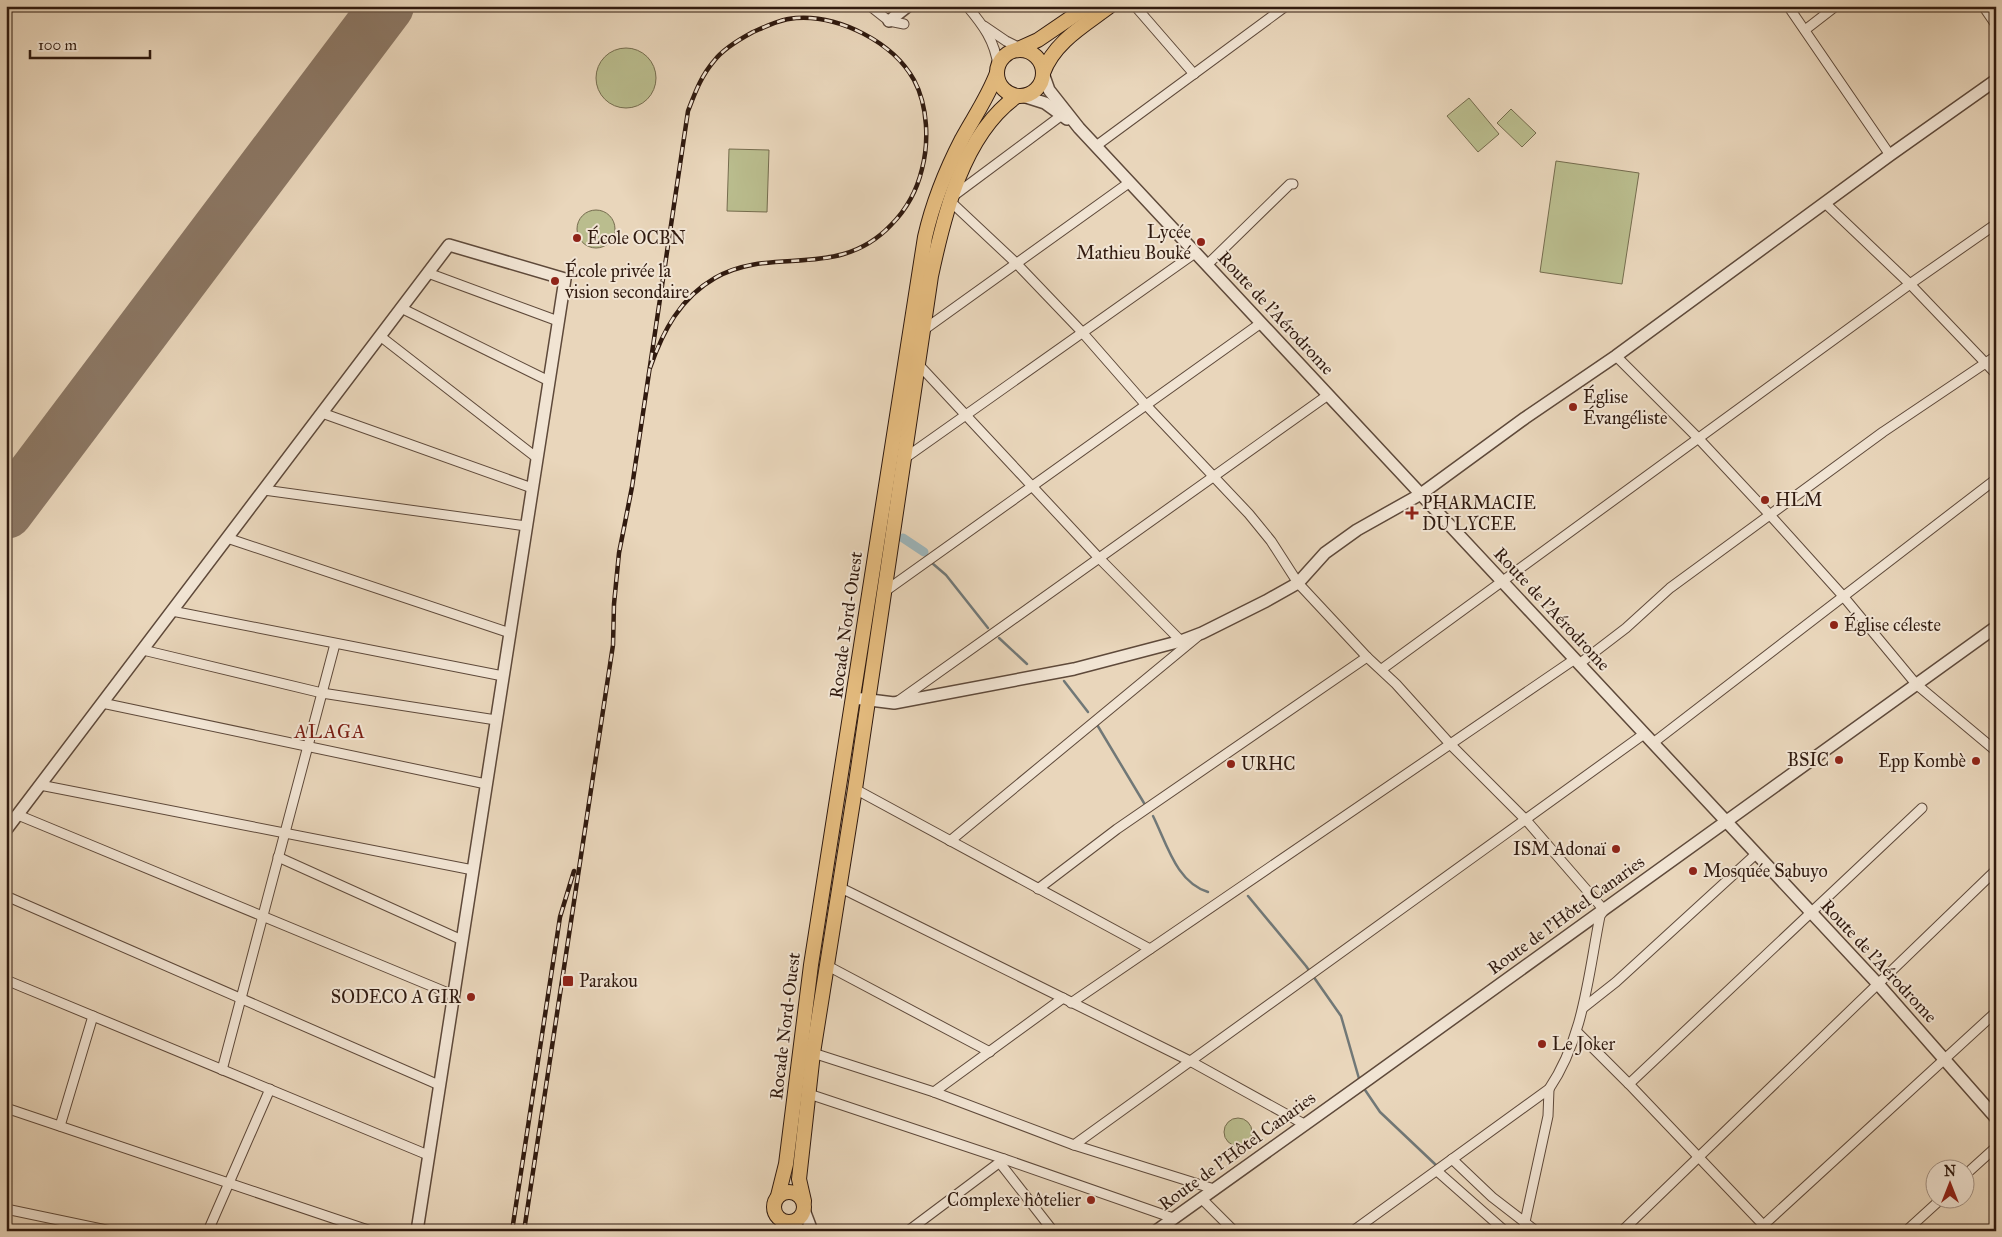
<svg xmlns="http://www.w3.org/2000/svg" width="2002" height="1237" font-family="'IM FELL Great Primer',serif">
  <rect width="100%" height="100%" fill="#e9d6bb"/>
  <filter id="stains"><feTurbulence type="fractalNoise" baseFrequency=".004" numOctaves="4"/><feColorMatrix values="0 0 0 0 .2 0 0 0 0 .09 0 0 0 0 .02 0 0 0 .5 -.17"/></filter>
  <radialGradient id="worn" r=".72"><stop offset=".6" stop-color="#630" stop-opacity="0"/><stop offset="1" stop-color="#630" stop-opacity=".3"/></radialGradient>
  <g fill="#babd8e" stroke="#756c4e">
    <circle cx="626" cy="78" r="30"/>
    <path d="M 1469,98 L 1499,134 L 1478,152 L 1447,116 Z"/>
    <path d="M 1511,109 L 1536,133 L 1522,147 L 1497,123 Z"/>
    <path d="M 729,149 L 769,150 L 767,212 L 727,211 Z"/>
    <path d="M 1556,161 L 1639,173 L 1622,284 L 1540,272 Z"/>
    <circle cx="596" cy="229" r="19"/>
    <circle cx="1238" cy="1132" r="14"/>
  </g>
  <g fill="none" stroke-linecap="round" stroke-linejoin="round">
    <g stroke="#717877" stroke-width="2.5">
      <path d="M 932,563 L 946,575 L 988,628"/>
      <path d="M 999,638 L 1027,664"/>
      <path d="M 1064,681 L 1088,712"/>
      <path d="M 1096,723 L 1144,803"/>
      <path d="M 1153,816 C 1167,844 1176,882 1208,892"/>
      <path d="M 1248,896 L 1306,966 L 1341,1016 L 1360,1082"/>
      <path d="M 1363,1087 L 1380,1112 L 1437,1166"/>
    </g>
    <path stroke="#9db6bc" stroke-width="9" d="M 903,538 L 924,552"/>
    <path stroke="#8c7865" stroke-width="54" d="M 6,512 L 387,6"/>
    <defs>
      <g id="minor">
        <path d="M 870,6 L 889,21 L 904,24"/>
        <path d="M 967,6 C 983,25 995,41 998,66"/>
        <path d="M 1135,6 L 1194,74"/>
        <path d="M 1788,6 L 1890,155"/>
        <path d="M 1983,6 L 1996,25"/>
        <path d="M 984,26 L 1006,41 L 1022,49"/>
        <path d="M 1805,30 L 1836,6"/>
        <path d="M 1096,146 L 1286,6"/>
        <path d="M 952,197 L 1062,115"/>
        <path d="M 951,202 L 1016,263 L 1082,332 L 1145,404 L 1249,514 L 1271,541 L 1298,583 L 1367,657 L 1396,684 L 1451,745 L 1526,820 L 1604,910 L 1600,916 C 1588,976 1584,1037 1549,1089 L 1353,1231"/>
        <path d="M 1825,203 L 1910,284 L 1996,374"/>
        <path d="M 1207,265 L 1290,184 L 1293,184"/>
        <path d="M 428,273 L 558,321"/>
        <path d="M 401,308 L 549,381"/>
        <path d="M 925,329 L 1130,182"/>
        <path d="M 380,336 L 537,458"/>
        <path d="M 1616,356 L 1699,439 L 1770,515 L 1843,596 L 1916,684 L 1996,751"/>
        <path d="M 919,365 L 1099,558 L 1181,641"/>
        <path d="M 322,413 L 532,488"/>
        <path d="M 905,458 L 1195,253"/>
        <path d="M 264,490 L 526,526"/>
        <path d="M 227,538 L 510,633"/>
        <path d="M 884,592 L 1261,323"/>
        <path d="M 172,611 L 503,676"/>
        <path d="M 143,650 L 322,693 L 496,720"/>
        <path d="M 1579,664 L 1626,628 L 1670,588 L 1883,432 L 1996,356"/>
        <path d="M 1382,669 L 1910,284 L 1996,224"/>
        <path d="M 897,702 L 1328,395"/>
        <path d="M 102,703 L 486,784"/>
        <path d="M 1653,743 L 1996,479"/>
        <path d="M 40,785 L 473,870"/>
        <path d="M 855,789 L 1150,949"/>
        <path d="M 18,815 L 453,995"/>
        <path d="M 950,841 L 1197,637"/>
        <path d="M 278,857 L 462,940"/>
        <path d="M 839,887 L 1190,1061 L 1304,1124"/>
        <path d="M 1038,889 L 1117,829 L 1367,657"/>
        <path d="M 6,896 L 439,1085"/>
        <path d="M 826,965 L 990,1052"/>
        <path d="M 6,980 L 428,1155"/>
        <path d="M 1071,1003 L 1575,659"/>
        <path d="M 1583,1008 L 1616,982 L 1756,854"/>
        <path d="M 1577,1032 L 1629,1084 L 1769,1231"/>
        <path d="M 813,1053 L 934,1092 L 1074,1145 L 1214,1189"/>
        <path d="M 222,1070 L 335,644"/>
        <path d="M 1629,1084 L 1922,808"/>
        <path d="M 934,1092 L 1063,998"/>
        <path d="M 809,1094 L 1004,1159 L 1173,1218"/>
        <path d="M 6,1108 L 371,1231"/>
        <path d="M 60,1126 L 93,1016"/>
        <path d="M 1074,1145 L 1644,734"/>
        <path d="M 1452,1159 L 1492,1197 L 1536,1231"/>
        <path d="M 1000,1163 L 1053,1231"/>
        <path d="M 1437,1171 L 1505,1231"/>
        <path d="M 1964,1176 L 1996,1147"/>
        <path d="M 1201,1198 L 1234,1231"/>
        <path d="M 6,1209 L 111,1231"/>
        <path d="M 208,1231 L 270,1089"/>
        <path d="M 908,1231 L 1004,1159"/>
        <path d="M 1523,1231 L 1548,1116 L 1549,1089"/>
        <path d="M 1622,1231 L 1996,870"/>
        <path d="M 1757,1231 L 1996,1012"/>
        <path d="M 1906,1231 L 1940,1200"/>
      </g>
      <g id="tertiary">
        <path d="M 889,21 L 908,6"/>
        <path d="M 1043,73 L 1049,90 L 1079,128 L 1878,984 L 1996,1118"/>
        <path d="M 1023,96 L 1045,103 L 1067,119"/>
        <path d="M 854,698 L 894,703 L 1074,669 L 1181,641 L 1202,633 L 1266,601 L 1298,583 L 1325,553 L 1357,530 L 1421,494 L 1525,418 L 1616,356 L 1890,155 L 1996,80"/>
        <path d="M 6,830 L 449,245 L 565,279 L 417,1231"/>
        <path d="M 804,1210 L 812,1231"/>
        <path d="M 788,1222 L 799,1231"/>
        <path d="M 1156,1231 L 1370,1078 L 1996,627"/>
      </g>
      <g id="primary">
        <circle cx="1020" cy="73" r="23"/>
        <path d="M 1016,50 L 1038,40 L 1088,6"/>
        <path d="M 1043,73 C 1054,42 1085,25 1110,6"/>
        <circle cx="789" cy="1207" r="15"/>
        <path d="M 778,1196 L 786,1164 L 811,965 L 925,237 C 933,202 946,170 962,139 C 974,117 988,97 997,73"/>
        <path d="M 804,1201 L 799,1179 L 813,1053 L 855,789 L 931,276 C 944,215 963,134 1017,96"/>
      </g>
    </defs>
    <use href="#minor" stroke="#5e493a" stroke-width="11"/>
    <use href="#tertiary" stroke="#5e493a" stroke-width="14"/>
    <use href="#primary" stroke="#301a0f" stroke-width="16"/>
    <use href="#minor" stroke="#f1e4d3" stroke-width="9"/>
    <use href="#tertiary" stroke="#f1e4d3" stroke-width="11"/>
    <use href="#primary" stroke="#e4bb7e" stroke-width="14"/>
    <defs>
      <g id="rail">
        <path d="M 512,1231 L 560,917 L 574,871"/>
        <path d="M 524,1231 L 613,645 L 614,604 L 619,553 L 632,487 L 688,111 C 695,93 701,76 714,61 C 723,49 740,39 753,32 C 767,26 781,19 796,18 C 839,15 893,42 914,80 C 928,106 929,142 922,169 C 917,190 906,210 891,225 C 838,281 772,245 715,278 C 680,298 663,331 650,368"/>
      </g>
    </defs>
    <use href="#rail" stroke="#301a0f" stroke-width="4.5"/>
    <use href="#rail" stroke="#f1e4d3" stroke-width="2.5" stroke-dasharray="8" stroke-linecap="butt"/>
  </g>
  <g fill="#8f2418" stroke="#f1e4d3" stroke-width="2">
    <circle cx="577" cy="238" r="5"/>
    <circle cx="1201" cy="242" r="5"/>
    <circle cx="555" cy="281" r="5"/>
    <circle cx="1573" cy="407" r="5"/>
    <circle cx="1765" cy="500" r="5"/>
    <path d="M1409.5 505.5h5v5h5v5h-5v5h-5v-5h-5v-5h5z"/>
    <circle cx="1834" cy="625" r="5"/>
    <circle cx="1839" cy="760" r="5"/>
    <circle cx="1976" cy="761" r="5"/>
    <circle cx="1231" cy="764" r="5"/>
    <circle cx="1616" cy="849" r="5"/>
    <circle cx="1693" cy="871" r="5"/>
    <rect x="562" y="975" width="12" height="12" rx="2.5"/>
    <circle cx="471" cy="997" r="5"/>
    <circle cx="1542" cy="1044" r="5"/>
    <circle cx="1091" cy="1200" r="5"/>
  </g>
  <g text-anchor="middle" stroke-width="4" stroke-linejoin="round" paint-order="stroke">
    <g font-size="18" fill="#301a0f" stroke="#f1e4d3" text-anchor="start">
      <text x="1191" y="238" text-anchor="end">Lycée<tspan x="1191" dy="21">Mathieu Bouké</tspan></text>
      <text x="587" y="244">École OCBN</text>
      <text x="565" y="277">École privée la<tspan x="565" dy="21">vision secondaire</tspan></text>
      <text x="1583" y="403">Église<tspan x="1583" dy="21">Évangéliste</tspan></text>
      <text x="1775" y="506">HLM</text>
      <text x="1422" y="509">PHARMACIE<tspan x="1422" dy="21">DU LYCEE</tspan></text>
      <text x="1844" y="631">Église céleste</text>
      <text x="1829" y="766" text-anchor="end">BSIC</text>
      <text x="1966" y="767" text-anchor="end">Epp Kombè</text>
      <text x="1241" y="770">URHC</text>
      <text x="1606" y="855" text-anchor="end">ISM Adonaï</text>
      <text x="1703" y="877">Mosquée Sabuyo</text>
      <text x="579" y="987">Parakou</text>
      <text x="461" y="1003" text-anchor="end">SODECO A GIR</text>
      <text x="1552" y="1050">Le Joker</text>
      <text x="1081" y="1206" text-anchor="end">Complexe hôtelier</text>
    </g>
    <g font-size="18" fill="#301a0f" stroke="#f1e4d3">
      <text transform="translate(1276 313) rotate(47)" y="6">Route de l'Aérodrome</text>
      <text transform="translate(1552 609) rotate(47)" y="6">Route de l'Aérodrome</text>
      <text transform="translate(846 625) rotate(-82)" y="6">Rocade Nord-Ouest</text>
      <text transform="translate(1566 915) rotate(-36)" y="6">Route de l'Hôtel Canaries</text>
      <text transform="translate(1879 961) rotate(47)" y="6">Route de l'Aérodrome</text>
      <text transform="translate(785 1026) rotate(-83)" y="6">Rocade Nord-Ouest</text>
      <text transform="translate(1237 1151) rotate(-36)" y="6">Route de l'Hôtel Canaries</text>
    </g>
    <g font-size="19" letter-spacing="1" fill="#7a1f14" stroke="#f1e4d3">
      <text x="330" y="738">ALAGA</text>
    </g>
  </g>
  <rect width="2002" height="1237" fill="none" stroke="#e9d6bb" stroke-width="25"/>
  <rect x="8" y="8" width="1987" height="1222" fill="none" stroke="#301a0f" stroke-width="2.5"/>
  <rect x="12" y="12" width="1977" height="1212" fill="none" stroke="#301a0f"/>
  <g transform="translate(1950 1184)"><circle r="24" fill="#f1e4d3" stroke="#a49385"/>
  <path d="M0-4L9 19L0 12L-9 19Z" fill="#8f2418"/>
  <text y="-8" font-size="14" font-weight="bold" text-anchor="middle" fill="#301a0f">N</text>
  </g>
  <path d="M30 50v8h120v-8" fill="none" stroke="#301a0f" stroke-width="2.5"/>
  <text x="38" y="50" font-size="15" fill="#301a0f" stroke="#f1e4d3" stroke-width="4" paint-order="stroke">100 m</text>
  <rect width="100%" height="100%" filter="url(#stains)"/>
  <rect width="100%" height="100%" fill="url(#worn)"/>
</svg>
